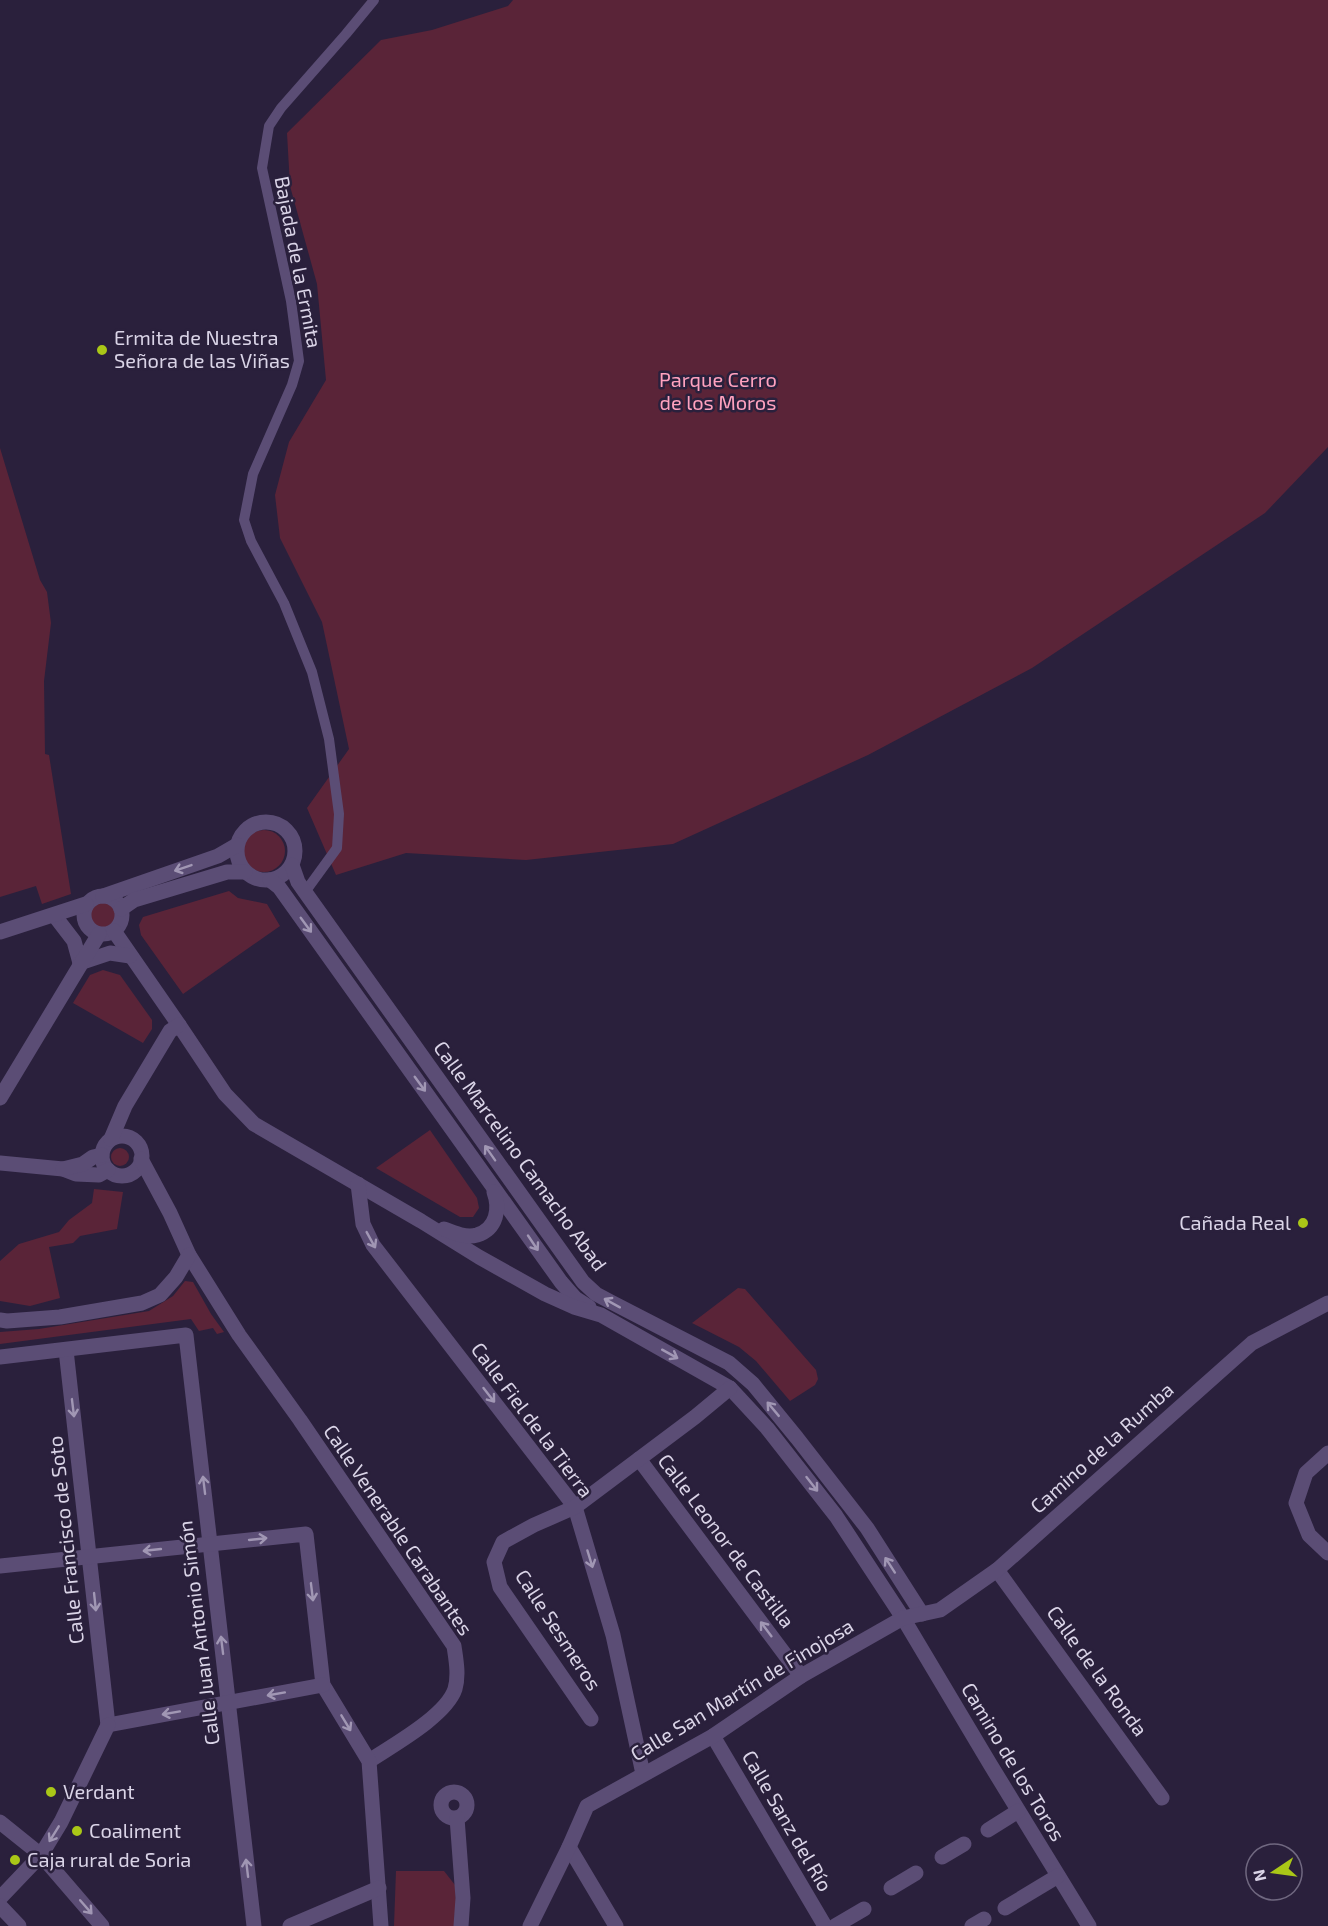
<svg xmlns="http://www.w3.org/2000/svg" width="1328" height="1926" font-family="'Exo 2',sans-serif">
  <rect width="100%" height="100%" fill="#2a203c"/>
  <g fill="#5a2438">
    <path d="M 513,0 L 1328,0 L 1328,447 L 1265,513 L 1032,668 L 868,755 L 673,844 L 526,860 L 406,853 L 336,875 L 307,808 L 349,749 L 322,622 L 280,538 L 275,495 L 289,442 L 326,380 L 317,284 L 290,186 L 287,133 L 381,40 L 432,30 L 508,6 Z"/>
    <path d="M 0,448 L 40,580 L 47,592 L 51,623 L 44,681 L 45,754 L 49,755 L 71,894 L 42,904 L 36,886 L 0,897 Z"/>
    <circle cx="264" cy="851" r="21"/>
    <path d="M 229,891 L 238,898 L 267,904 L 280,926 L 183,994 L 141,935 L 139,925 L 143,917 Z"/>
    <circle cx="102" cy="915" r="14"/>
    <path d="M 103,970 L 120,975 L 152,1020 L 152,1029 L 143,1043 L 73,1003 L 90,975 Z"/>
    <path d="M 430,1130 L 477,1198 L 479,1208 L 473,1217 L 460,1217 L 376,1168 Z"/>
    <circle cx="120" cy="1157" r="9"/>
    <path d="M 94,1189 L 123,1192 L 117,1229 L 80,1236 L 73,1243 L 49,1247 L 60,1298 L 30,1306 L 0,1301 L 0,1261 L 19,1244 L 59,1232 L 69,1220 L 92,1203 Z"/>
    <path d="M 185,1281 L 193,1282 L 211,1314 L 224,1332 L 217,1334 L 213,1328 L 199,1331 L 191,1319 L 0,1344 L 0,1332 L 39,1329 L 149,1311 L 173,1296 Z"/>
    <path d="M 738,1288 L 745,1289 L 816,1370 L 818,1379 L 815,1385 L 790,1401 L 756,1361 L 739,1347 L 692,1323 Z"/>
    <path d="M 396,1871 L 444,1871 L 455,1885 L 456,1901 L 454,1926 L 394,1926 Z"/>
  </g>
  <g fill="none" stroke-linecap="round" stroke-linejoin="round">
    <path stroke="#5b4d75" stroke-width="10" d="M 305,892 L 337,848 L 339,814 L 329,739 L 312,672 L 284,603 L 251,541 L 244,520 L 253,474 L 292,385 L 299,361 L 291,301 L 262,168 L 269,126 L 281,108 L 346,34 L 374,0"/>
    <g stroke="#5b4d75" stroke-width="15">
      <circle cx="266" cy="851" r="29"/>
      <path d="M 292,865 L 298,882 L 305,892 L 583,1282 L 596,1294 L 611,1302 L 729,1363 L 753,1384 L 797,1438 L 867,1528 L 922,1614"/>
      <path d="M 270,880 L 279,887 L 561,1282 L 575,1298 L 589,1307"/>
      <circle cx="103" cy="915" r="19"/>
      <path d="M 103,896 L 218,856 L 237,845"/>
      <path d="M 121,909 L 134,900 L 227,872 L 245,872"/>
      <path d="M 54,915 L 74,941 L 80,963"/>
      <path d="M 114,931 L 179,1025 L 225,1094 L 254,1124 L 421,1221 L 479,1257 L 545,1294 L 574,1307 L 601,1315 L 730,1388 L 767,1428 L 836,1516 L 903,1618 L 990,1764 L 1089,1926"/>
      <path d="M 0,932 L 86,904"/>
      <path d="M 80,963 L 110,953 L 130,956"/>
      <path d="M 0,1098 L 99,934"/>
      <circle cx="122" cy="1156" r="20"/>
      <path d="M 111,1139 L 125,1106 L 170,1031 L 179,1025"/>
      <path d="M 141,1159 L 170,1213 L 189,1255 L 239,1335 L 300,1420 L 454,1646 C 456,1660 459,1675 455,1689 C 446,1716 393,1745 369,1761"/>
      <path d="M 0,1163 L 63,1169 L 76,1174 L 99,1175 L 108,1170"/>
      <path d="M 63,1169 L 83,1164 L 93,1157 L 102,1155"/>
      <path d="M 358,1184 L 363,1224 L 373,1245 L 575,1507 L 613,1635 L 643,1774"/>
      <path d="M 444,1229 C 454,1233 466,1238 477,1235 C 497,1229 500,1208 494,1192"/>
      <path d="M 0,1320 L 7,1321 L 60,1317 L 142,1303 L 160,1295 L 176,1277 L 189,1255"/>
      <path d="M 66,1350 L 108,1725"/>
      <path d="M 0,1357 L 186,1335 L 254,1926"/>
      <path d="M 1328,1453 L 1306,1473 L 1296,1503 L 1309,1535 L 1328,1553"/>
      <path d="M 639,1459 L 801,1676"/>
      <path d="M 0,1566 L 306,1534 L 323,1685 L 369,1761 L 381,1926"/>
      <path d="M 997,1570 L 1162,1798"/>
      <path d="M 591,1719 L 500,1587 L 494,1562 L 503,1542 L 534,1525 L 575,1507 L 695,1417 L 730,1388"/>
      <path d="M 108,1725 L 323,1685"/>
      <path d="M 713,1736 L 825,1926"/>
      <circle cx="454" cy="1805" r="13"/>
      <path d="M 457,1818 L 463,1898 L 461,1926"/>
      <path d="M 0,1822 L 41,1855 L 102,1926"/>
      <path d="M 988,1830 L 1018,1811"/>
      <path d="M 569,1847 L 616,1926"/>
      <path d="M 942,1857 L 964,1844"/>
      <path d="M 891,1888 L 916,1873"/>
      <path d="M 0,1898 L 41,1855 L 61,1822 L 108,1725"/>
      <path d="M 0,1906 L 19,1926"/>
      <path d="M 1005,1908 L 1058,1876"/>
      <path d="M 290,1926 L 379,1888"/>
      <path d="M 530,1926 L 569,1847 L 587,1806 L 713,1736 L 801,1676 L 903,1618 L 940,1610 L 997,1570 L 1252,1343 L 1328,1303"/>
      <path d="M 835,1926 L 864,1909"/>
      <path d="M 972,1926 L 984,1919"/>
    </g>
  </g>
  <defs><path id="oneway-shaft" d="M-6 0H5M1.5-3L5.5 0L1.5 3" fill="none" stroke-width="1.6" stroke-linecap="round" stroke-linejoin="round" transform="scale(1.5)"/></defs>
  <g stroke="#a197b4">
    <use href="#oneway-shaft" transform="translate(183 868) rotate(161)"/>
    <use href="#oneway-shaft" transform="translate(306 925) rotate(54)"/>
    <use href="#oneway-shaft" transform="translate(420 1084) rotate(54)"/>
    <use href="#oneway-shaft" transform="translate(490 1153) rotate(-125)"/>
    <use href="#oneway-shaft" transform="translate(371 1240) rotate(61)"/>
    <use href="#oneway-shaft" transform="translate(533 1243) rotate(56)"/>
    <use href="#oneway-shaft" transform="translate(612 1303) rotate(-151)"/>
    <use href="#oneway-shaft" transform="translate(670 1354) rotate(29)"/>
    <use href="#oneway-shaft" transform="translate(489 1395) rotate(52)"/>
    <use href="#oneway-shaft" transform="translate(73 1408) rotate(83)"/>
    <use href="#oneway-shaft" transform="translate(773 1409) rotate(-130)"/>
    <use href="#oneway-shaft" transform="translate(812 1484) rotate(52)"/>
    <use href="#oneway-shaft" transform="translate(204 1485) rotate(-97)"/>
    <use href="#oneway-shaft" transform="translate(258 1539) rotate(-6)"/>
    <use href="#oneway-shaft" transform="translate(152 1550) rotate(174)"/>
    <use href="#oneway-shaft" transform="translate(590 1559) rotate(73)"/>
    <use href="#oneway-shaft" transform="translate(890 1565) rotate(-123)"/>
    <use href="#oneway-shaft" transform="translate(312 1592) rotate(83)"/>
    <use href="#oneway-shaft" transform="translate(95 1602) rotate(84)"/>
    <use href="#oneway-shaft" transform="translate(766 1629) rotate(-127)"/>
    <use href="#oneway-shaft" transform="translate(222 1645) rotate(-97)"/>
    <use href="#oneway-shaft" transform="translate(276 1694) rotate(170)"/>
    <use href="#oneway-shaft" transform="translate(171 1713) rotate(170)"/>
    <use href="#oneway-shaft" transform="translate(346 1723) rotate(59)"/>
    <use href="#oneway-shaft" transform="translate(54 1834) rotate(122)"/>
    <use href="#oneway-shaft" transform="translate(247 1868) rotate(-97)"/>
    <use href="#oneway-shaft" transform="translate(86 1907) rotate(49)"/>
  </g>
  <g fill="#aac717" stroke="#2a203c" stroke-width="2">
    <circle cx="102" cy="350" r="6"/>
    <circle cx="1303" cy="1223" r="6"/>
    <circle cx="51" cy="1792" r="6"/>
    <circle cx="77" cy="1831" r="6"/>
    <circle cx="15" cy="1860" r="6"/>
  </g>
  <g text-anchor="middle" stroke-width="5" stroke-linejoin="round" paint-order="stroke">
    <g font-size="20" fill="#dad4e7" stroke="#2a203c">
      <text transform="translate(298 262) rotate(79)" y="7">Bajada de la Ermita</text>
      <text transform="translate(520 1156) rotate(54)" y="7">Calle Marcelino Camacho Abad</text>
      <text transform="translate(532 1420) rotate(53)" y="7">Calle Fiel de la Tierra</text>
      <text transform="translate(1102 1448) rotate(-42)" y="7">Camino de la Rumba</text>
      <text transform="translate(398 1530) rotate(56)" y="7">Calle Venerable Carabantes</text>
      <text transform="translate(66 1540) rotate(-96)" y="7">Calle Francisco de Soto</text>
      <text transform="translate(726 1541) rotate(53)" y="7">Calle Leonor de Castilla</text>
      <text transform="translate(558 1630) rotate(57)" y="7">Calle Sesmeros</text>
      <text transform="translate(199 1633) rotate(-97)" y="7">Calle Juan Antonio Simón</text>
      <text transform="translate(1097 1671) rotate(54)" y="7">Calle de la Ronda</text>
      <text transform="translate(742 1690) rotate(-31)" y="7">Calle San Martín de Finojosa</text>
      <text transform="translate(1013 1762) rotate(59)" y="7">Camino de los Toros</text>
      <text transform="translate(787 1821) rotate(60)" y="7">Calle Sanz del Río</text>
    </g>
    <g font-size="20" fill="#dad4e7" stroke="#2a203c" text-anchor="start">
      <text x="114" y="345">Ermita de Nuestra<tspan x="114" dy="23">Señora de las Viñas</tspan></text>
      <text x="1291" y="1230" text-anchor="end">Cañada Real</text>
      <text x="63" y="1799">Verdant</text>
      <text x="89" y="1838">Coaliment</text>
      <text x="27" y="1867">Caja rural de Soria</text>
    </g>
    <g font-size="20" fill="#ffa2bf" stroke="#2a203c">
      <text x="718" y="387">Parque Cerro<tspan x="718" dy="23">de los Moros</tspan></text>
    </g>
  </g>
  <g transform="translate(1274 1872) rotate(257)"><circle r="28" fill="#2a203c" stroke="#706880" stroke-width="1.5"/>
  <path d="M0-4.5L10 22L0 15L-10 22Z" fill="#aac717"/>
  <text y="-9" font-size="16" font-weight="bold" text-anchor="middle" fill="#dad4e7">N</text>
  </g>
</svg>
